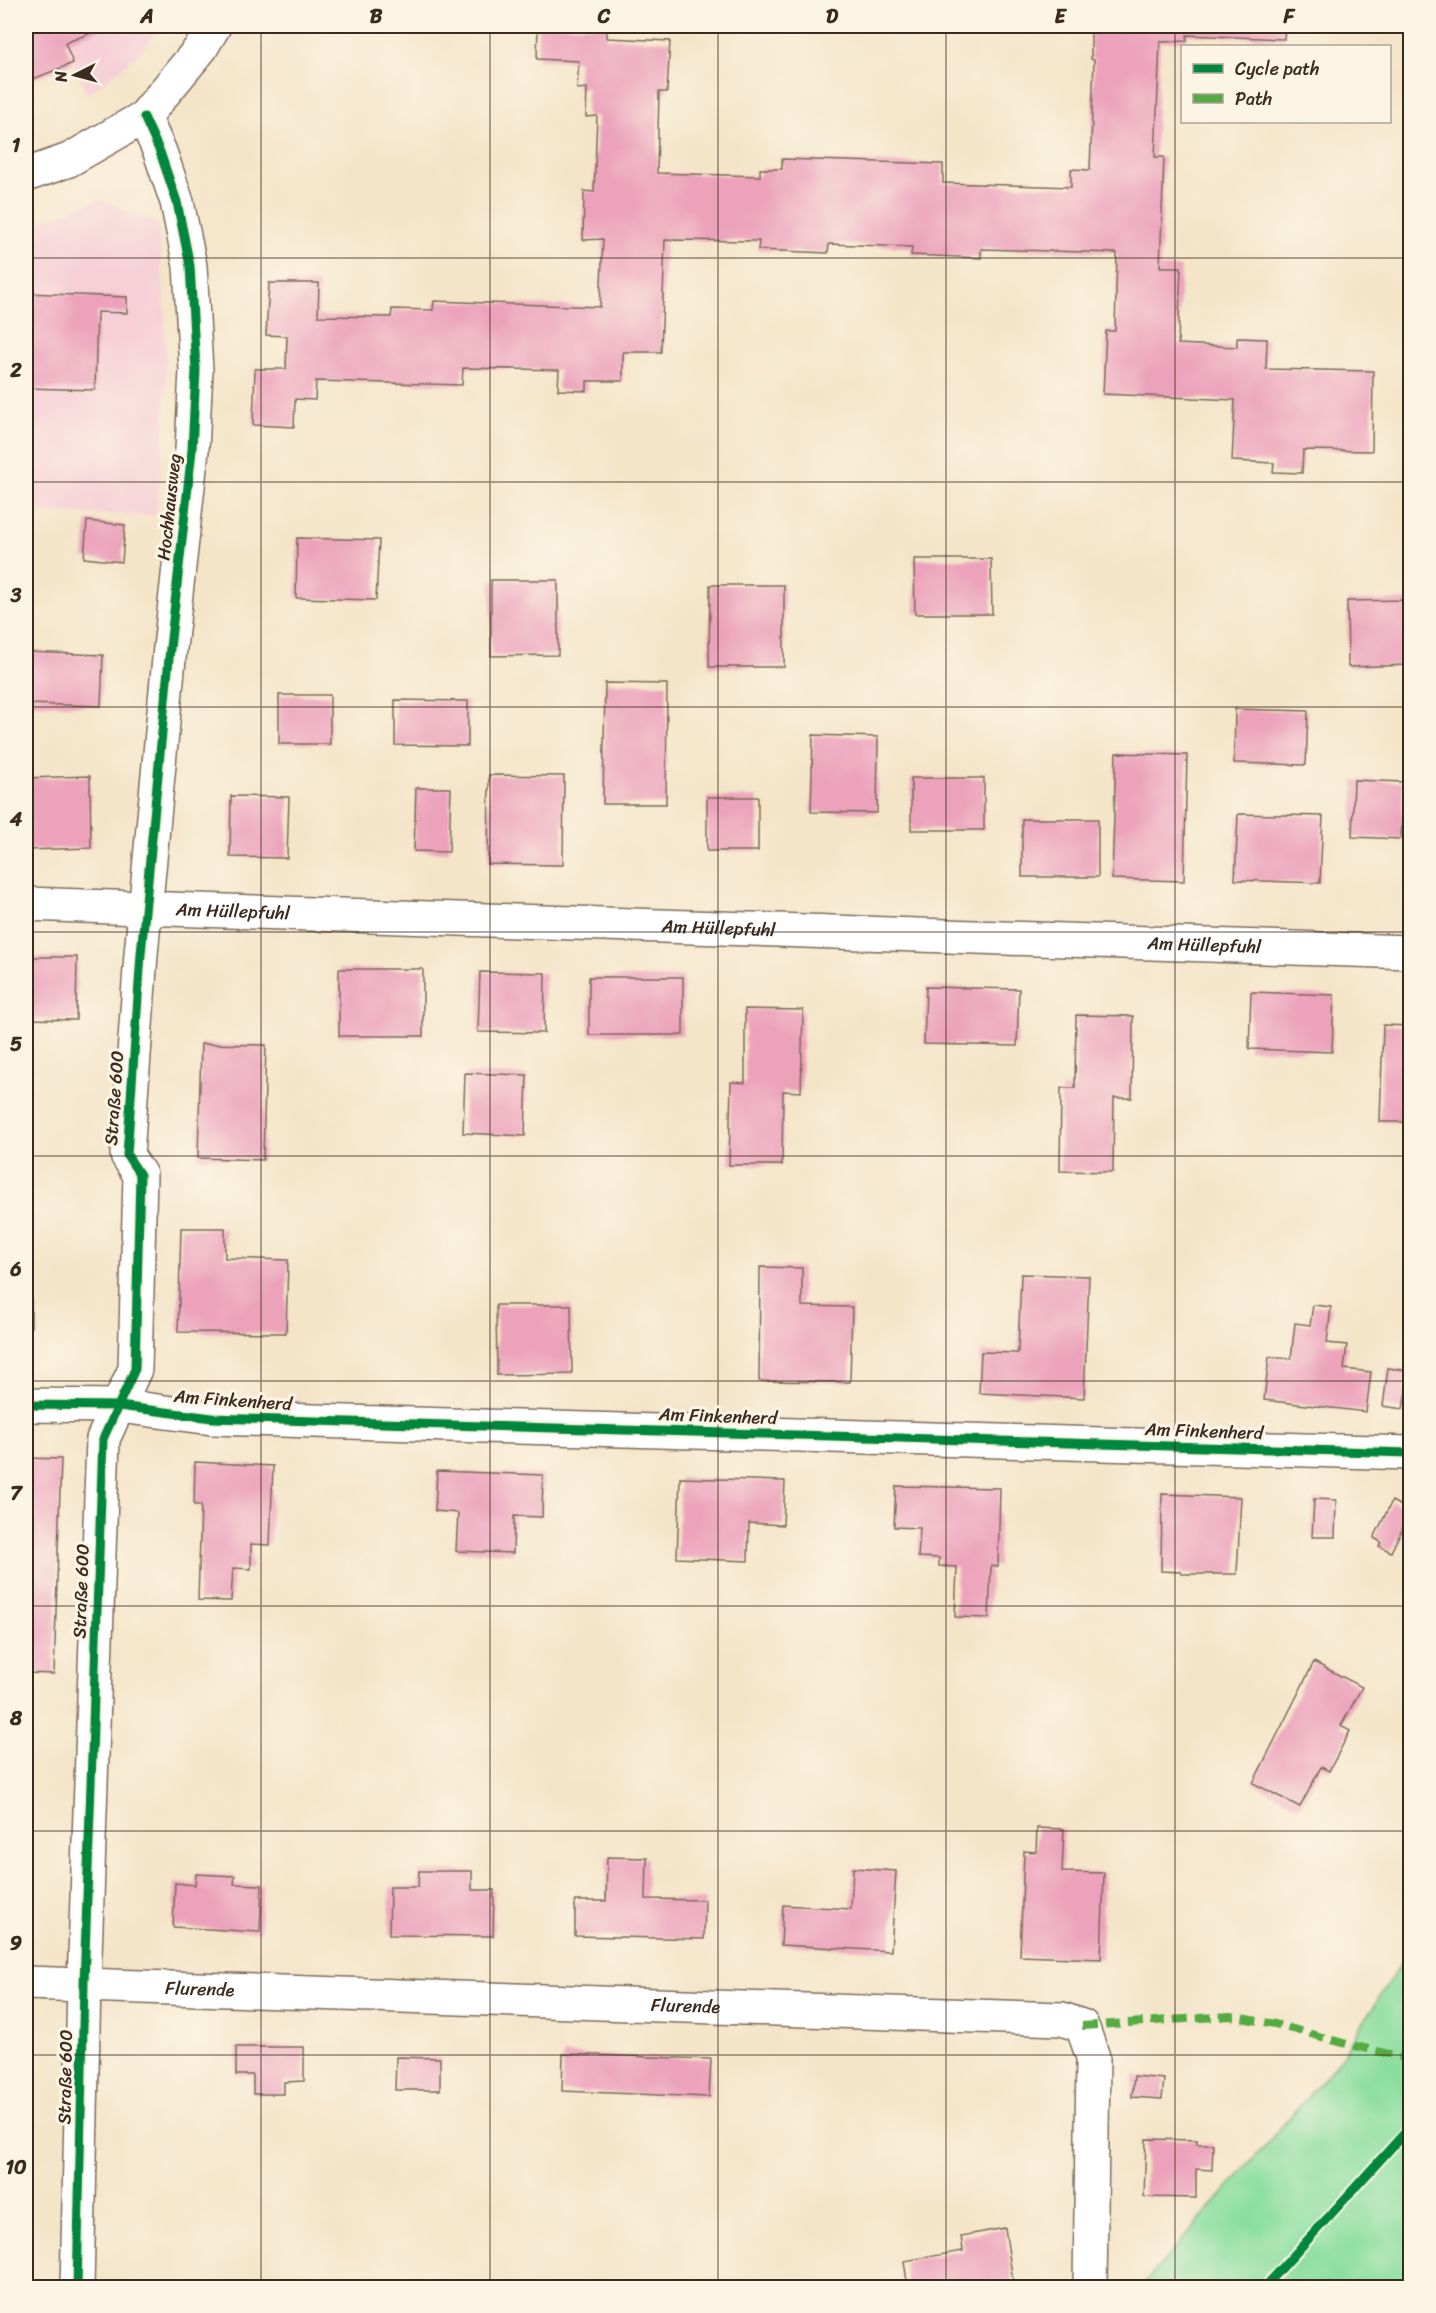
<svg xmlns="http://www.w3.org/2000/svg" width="1436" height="2313" font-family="Sriracha,sans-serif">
  <rect width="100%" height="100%" fill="#fcf5e5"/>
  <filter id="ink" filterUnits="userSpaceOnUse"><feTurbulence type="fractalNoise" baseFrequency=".0167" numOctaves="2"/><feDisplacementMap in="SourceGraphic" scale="12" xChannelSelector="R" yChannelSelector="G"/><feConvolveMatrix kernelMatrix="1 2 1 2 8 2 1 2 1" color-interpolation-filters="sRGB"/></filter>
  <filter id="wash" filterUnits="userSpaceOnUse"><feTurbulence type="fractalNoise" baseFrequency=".008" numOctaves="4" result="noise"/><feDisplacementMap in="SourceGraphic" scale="24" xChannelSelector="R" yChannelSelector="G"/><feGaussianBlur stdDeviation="1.35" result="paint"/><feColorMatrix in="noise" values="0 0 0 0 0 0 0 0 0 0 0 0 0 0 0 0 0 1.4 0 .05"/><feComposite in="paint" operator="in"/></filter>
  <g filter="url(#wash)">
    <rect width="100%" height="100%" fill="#f4e5c9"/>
    <g fill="#f6cfd7">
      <path d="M 59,26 L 162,26 L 136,56 L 87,95 Z"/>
      <path d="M 100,199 L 158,224 L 165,314 L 166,378 L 164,433 L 156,516 L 26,512 L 26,226 Z"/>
    </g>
    <path fill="#8ade9f" stroke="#62845e" stroke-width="1.5" d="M 1410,1949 L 1410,2287 L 1141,2287 L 1339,2061 Z"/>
    <g id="blocks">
      <g fill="#eca2bb">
        <path d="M 26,26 L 109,26 L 65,43 L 73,63 L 26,82 Z"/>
        <path d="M 538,26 L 607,26 L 607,38 L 670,41 L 667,92 L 659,92 L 657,173 L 760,176 L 760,169 L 782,169 L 782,159 L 943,164 L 943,183 L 1071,187 L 1071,169 L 1090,170 L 1094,60 L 1091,59 L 1091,29 L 1081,29 L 1081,26 L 1285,26 L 1284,39 L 1187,35 L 1187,41 L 1160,42 L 1155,157 L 1164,157 L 1160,267 L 1181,267 L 1178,344 L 1237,347 L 1237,338 L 1267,339 L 1266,369 L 1373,371 L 1372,451 L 1303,450 L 1302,473 L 1273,472 L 1274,463 L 1232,461 L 1235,400 L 1103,394 L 1106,331 L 1115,331 L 1117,253 L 981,249 L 981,258 L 911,255 L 912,247 L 829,244 L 828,253 L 758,250 L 759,241 L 665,240 L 661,352 L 623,352 L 623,381 L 587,381 L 587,391 L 558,390 L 559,370 L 463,368 L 462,385 L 316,381 L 315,400 L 295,399 L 294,427 L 253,425 L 255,369 L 286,369 L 287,336 L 266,335 L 269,283 L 319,283 L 318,316 L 391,317 L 392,309 L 433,310 L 434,301 L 600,307 L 603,239 L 583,240 L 584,191 L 594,192 L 597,116 L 586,117 L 587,88 L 577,89 L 579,61 L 537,59 Z"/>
        <path d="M 26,293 L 127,297 L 127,313 L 97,312 L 95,390 L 26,388 Z"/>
        <path d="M 87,521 L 125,525 L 122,562 L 84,558 Z"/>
        <path d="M 297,538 L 379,540 L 376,600 L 296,598 Z"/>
        <path d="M 26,543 L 30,543 L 28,590 L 26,590 Z"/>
        <path d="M 914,559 L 991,559 L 992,614 L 915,614 Z"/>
        <path d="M 491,580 L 558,580 L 558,655 L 491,656 Z"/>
        <path d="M 710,585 L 784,585 L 784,667 L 709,667 Z"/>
        <path d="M 1410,600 L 1410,665 L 1348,667 L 1347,601 Z"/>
        <path d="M 26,652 L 103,655 L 101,706 L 26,704 Z"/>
        <path d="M 605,683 L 667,684 L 666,804 L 603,804 Z"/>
        <rect x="279" y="695" width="51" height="49"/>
        <path d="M 395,700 L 468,701 L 468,746 L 395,745 Z"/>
        <path d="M 1235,709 L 1308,711 L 1306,765 L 1234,763 Z"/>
        <path d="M 813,735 L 878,737 L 877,813 L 811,812 Z"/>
        <path d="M 1116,753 L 1187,755 L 1184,881 L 1112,879 Z"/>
        <path d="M 489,775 L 564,776 L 563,865 L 488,864 Z"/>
        <path d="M 90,776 L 91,848 L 26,850 L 26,778 Z"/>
        <rect x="911" y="778" width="73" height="52"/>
        <path d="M 1354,780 L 1403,782 L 1401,839 L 1352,837 Z"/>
        <path d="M 416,788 L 451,788 L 449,852 L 414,851 Z"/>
        <path d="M 231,796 L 289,797 L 287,858 L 230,857 Z"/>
        <rect x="707" y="797" width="51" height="54"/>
        <path d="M 1238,814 L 1323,816 L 1320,883 L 1235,880 Z"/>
        <rect x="1022" y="819" width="76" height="58"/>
        <path d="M 26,957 L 77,957 L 76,1020 L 26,1019 Z"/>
        <rect x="339" y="969" width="84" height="67"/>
        <path d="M 480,972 L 545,973 L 544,1033 L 478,1032 Z"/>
        <rect x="589" y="977" width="94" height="58"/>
        <path d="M 926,987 L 1019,989 L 1017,1046 L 924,1044 Z"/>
        <path d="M 1251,992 L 1334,995 L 1332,1052 L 1249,1049 Z"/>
        <path d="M 745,1009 L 803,1010 L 801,1092 L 783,1091 L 782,1165 L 729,1165 L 731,1082 L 745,1083 Z"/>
        <path d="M 1076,1015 L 1133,1016 L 1132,1098 L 1114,1098 L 1113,1172 L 1060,1171 L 1061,1088 L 1075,1088 Z"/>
        <path d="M 1383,1025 L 1410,1026 L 1410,1122 L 1380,1122 Z"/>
        <path d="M 201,1044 L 266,1045 L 263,1160 L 198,1158 Z"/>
        <path d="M 465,1073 L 527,1075 L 525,1136 L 463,1133 Z"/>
        <path d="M 26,1213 L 32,1214 L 31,1327 L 26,1327 Z"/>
        <path d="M 181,1228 L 225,1228 L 225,1258 L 288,1260 L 286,1333 L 178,1332 Z"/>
        <path d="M 760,1267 L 802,1268 L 802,1306 L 852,1307 L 850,1382 L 759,1381 Z"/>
        <path d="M 1021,1274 L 1089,1276 L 1084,1398 L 979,1393 L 981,1352 L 1018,1353 Z"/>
        <path d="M 496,1305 L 571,1305 L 572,1374 L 497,1375 Z"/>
        <path d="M 1313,1305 L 1331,1307 L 1327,1343 L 1347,1345 L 1344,1369 L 1371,1372 L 1366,1412 L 1264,1400 L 1269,1357 L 1291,1359 L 1295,1323 L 1310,1325 Z"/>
        <path d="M 1388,1368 L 1409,1371 L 1403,1409 L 1383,1406 Z"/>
        <path d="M 26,1458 L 61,1459 L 54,1674 L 26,1673 Z"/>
        <path d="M 195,1462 L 273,1466 L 270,1545 L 251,1544 L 251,1569 L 233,1568 L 231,1601 L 198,1600 L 201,1505 L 194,1505 Z"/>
        <path d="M 437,1471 L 543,1475 L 542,1517 L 514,1516 L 513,1553 L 456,1551 L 458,1513 L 435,1511 Z"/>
        <path d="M 680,1478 L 785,1481 L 783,1525 L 749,1523 L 748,1561 L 677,1558 Z"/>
        <path d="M 896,1486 L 1000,1488 L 998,1566 L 991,1566 L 989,1618 L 955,1617 L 957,1567 L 939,1566 L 939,1558 L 918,1557 L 920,1528 L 894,1527 Z"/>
        <path d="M 1162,1494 L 1241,1497 L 1237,1574 L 1181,1574 L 1181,1572 L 1161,1571 Z"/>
        <path d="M 1314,1499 L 1336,1500 L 1335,1537 L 1312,1537 Z"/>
        <path d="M 1392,1501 L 1410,1511 L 1410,1513 L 1391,1552 L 1379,1546 L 1381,1542 L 1374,1538 Z"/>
        <path d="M 1314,1662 L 1362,1687 L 1341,1726 L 1350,1731 L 1329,1771 L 1321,1767 L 1300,1807 L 1253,1783 Z"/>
        <path d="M 1037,1828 L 1064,1829 L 1062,1872 L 1104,1873 L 1101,1959 L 1020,1956 L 1024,1851 L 1036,1852 Z"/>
        <path d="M 607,1857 L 647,1858 L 646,1899 L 705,1900 L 704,1939 L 575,1936 L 575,1901 L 606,1901 Z"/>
        <path d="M 853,1868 L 896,1871 L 891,1951 L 781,1945 L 783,1905 L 851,1909 Z"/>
        <path d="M 419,1871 L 472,1871 L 472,1890 L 494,1890 L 493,1936 L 389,1935 L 390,1887 L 418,1887 Z"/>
        <path d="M 196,1874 L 235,1876 L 234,1884 L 262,1885 L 260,1932 L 173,1927 L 175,1883 L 195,1885 Z"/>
        <path d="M 236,2047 L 304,2047 L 304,2081 L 284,2082 L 284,2094 L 253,2094 L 253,2075 L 236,2075 Z"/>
        <path d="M 563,2054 L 711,2059 L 709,2097 L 562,2091 Z"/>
        <path d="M 396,2057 L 440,2058 L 440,2090 L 395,2090 Z"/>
        <path d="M 1134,2076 L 1164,2079 L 1162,2099 L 1132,2097 Z"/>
        <path d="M 1146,2139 L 1197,2140 L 1197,2144 L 1213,2144 L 1212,2170 L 1196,2169 L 1196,2198 L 1144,2197 Z"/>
        <path d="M 1005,2228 L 1013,2281 L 971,2288 L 908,2288 L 904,2261 L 963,2251 L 961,2236 Z"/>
      </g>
    </g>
  </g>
  <g filter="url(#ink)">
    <use href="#blocks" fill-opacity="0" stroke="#7c6b5a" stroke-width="1.5"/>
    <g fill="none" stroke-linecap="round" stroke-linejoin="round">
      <defs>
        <g id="street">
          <path d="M 26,175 L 69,160 L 144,117 L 201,48 L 214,26"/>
          <path id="s1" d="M 26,904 L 1410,952"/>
          <path d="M 26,1405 L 119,1406 L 212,1418 L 1410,1453"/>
          <path id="s2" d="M 26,1983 L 1062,2019 L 1082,2026 L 1093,2057 L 1090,2288"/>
          <path d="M 77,2288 L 84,1984 L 103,1439 L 135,1369 L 140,1175 L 127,1155 L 141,954 L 170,648 L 192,450 L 196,370 L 190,266 L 177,202 L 160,152 L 144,117"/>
        </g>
      </defs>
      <use href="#street" stroke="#7c6b5a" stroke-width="36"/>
      <use href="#street" stroke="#fff" stroke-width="33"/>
      <path stroke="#55ab43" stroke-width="8" stroke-dasharray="15 8" stroke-linecap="butt" d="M 1082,2026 L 1230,2016 L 1275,2024 L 1347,2044 L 1410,2059"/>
      <defs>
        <g id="cycleway">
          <path d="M 26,1405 L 119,1406 L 212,1418 L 1410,1453"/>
          <path d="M 77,2288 L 84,1984 L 103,1439 L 135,1369 L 140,1175 L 127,1155 L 141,954 L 170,648 L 192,450 L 196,370 L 190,266 L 177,202 L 160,152 L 144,117"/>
          <path d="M 1264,2288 L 1410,2127"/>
        </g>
      </defs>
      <use href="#cycleway" stroke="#fcf5e5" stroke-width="13"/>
      <use href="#cycleway" stroke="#00873e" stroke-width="9"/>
    </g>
  </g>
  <path fill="none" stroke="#3b2a1e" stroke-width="1.5" stroke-opacity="0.55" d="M 261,26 L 261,2288M 490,26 L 490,2288M 718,26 L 718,2288M 946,26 L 946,2288M 1175,26 L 1175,2288M 26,258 L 1410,258M 26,482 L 1410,482M 26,707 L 1410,707M 26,932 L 1410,932M 26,1156 L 1410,1156M 26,1381 L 1410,1381M 26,1606 L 1410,1606M 26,1831 L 1410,1831M 26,2055 L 1410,2055"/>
  <g text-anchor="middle" stroke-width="6" stroke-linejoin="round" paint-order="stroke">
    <g font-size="18" fill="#3b2a1e" stroke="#fcf5e5">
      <text transform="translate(169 507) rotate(-84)" y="6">Hochhausweg</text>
      <text dy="6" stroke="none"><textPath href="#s1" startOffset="207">Am Hüllepfuhl</textPath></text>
      <text dy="6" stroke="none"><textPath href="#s1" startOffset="693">Am Hüllepfuhl</textPath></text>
      <text dy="6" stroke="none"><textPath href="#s1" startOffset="1179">Am Hüllepfuhl</textPath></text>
      <text transform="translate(114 1098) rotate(-86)" y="6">Straße 600</text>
      <text transform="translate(233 1400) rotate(4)" y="6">Am Finkenherd</text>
      <text transform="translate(718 1416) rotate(2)" y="6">Am Finkenherd</text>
      <text transform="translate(1204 1431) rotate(2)" y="6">Am Finkenherd</text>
      <text transform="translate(81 1591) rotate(-88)" y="6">Straße 600</text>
      <text dy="6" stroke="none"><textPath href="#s2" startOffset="174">Flurende</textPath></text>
      <text dy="6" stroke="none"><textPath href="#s2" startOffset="660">Flurende</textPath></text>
      <text transform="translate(65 2077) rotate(-89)" y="6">Straße 600</text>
    </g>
  </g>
  <rect width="1436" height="2313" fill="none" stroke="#fcf5e5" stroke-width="66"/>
  <rect x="1181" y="45" width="210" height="78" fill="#fcf5e5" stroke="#afa495" stroke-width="1.5"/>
  <rect x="1193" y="64" width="30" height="9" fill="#00873e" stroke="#afa495" stroke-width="1.5"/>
  <text x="1235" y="75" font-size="18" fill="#3b2a1e">Cycle path</text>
  <rect x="1193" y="94" width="30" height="9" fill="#55ab43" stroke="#afa495" stroke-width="1.5"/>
  <text x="1235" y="105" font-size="18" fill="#3b2a1e">Path</text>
  <g transform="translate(75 75) rotate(264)" stroke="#fcf5e5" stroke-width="4.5" paint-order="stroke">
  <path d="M0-4.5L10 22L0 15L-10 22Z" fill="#3b2a1e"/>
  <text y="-9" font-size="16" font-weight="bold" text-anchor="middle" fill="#3b2a1e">N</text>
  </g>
  <rect x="33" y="33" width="1370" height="2247" fill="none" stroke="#3b2a1e" stroke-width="2"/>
  <g font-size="20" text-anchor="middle" font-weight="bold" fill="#3b2a1e">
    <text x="147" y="23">A</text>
    <text x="376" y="23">B</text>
    <text x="604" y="23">C</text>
    <text x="832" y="23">D</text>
    <text x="1060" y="23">E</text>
    <text x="1289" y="23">F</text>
    <text x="16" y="152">1</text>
    <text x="16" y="377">2</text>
    <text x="16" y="602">3</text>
    <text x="16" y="826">4</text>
    <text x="16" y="1051">5</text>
    <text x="16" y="1276">6</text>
    <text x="16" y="1500">7</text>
    <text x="16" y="1725">8</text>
    <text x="16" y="1950">9</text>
    <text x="16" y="2174">10</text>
  </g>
</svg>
